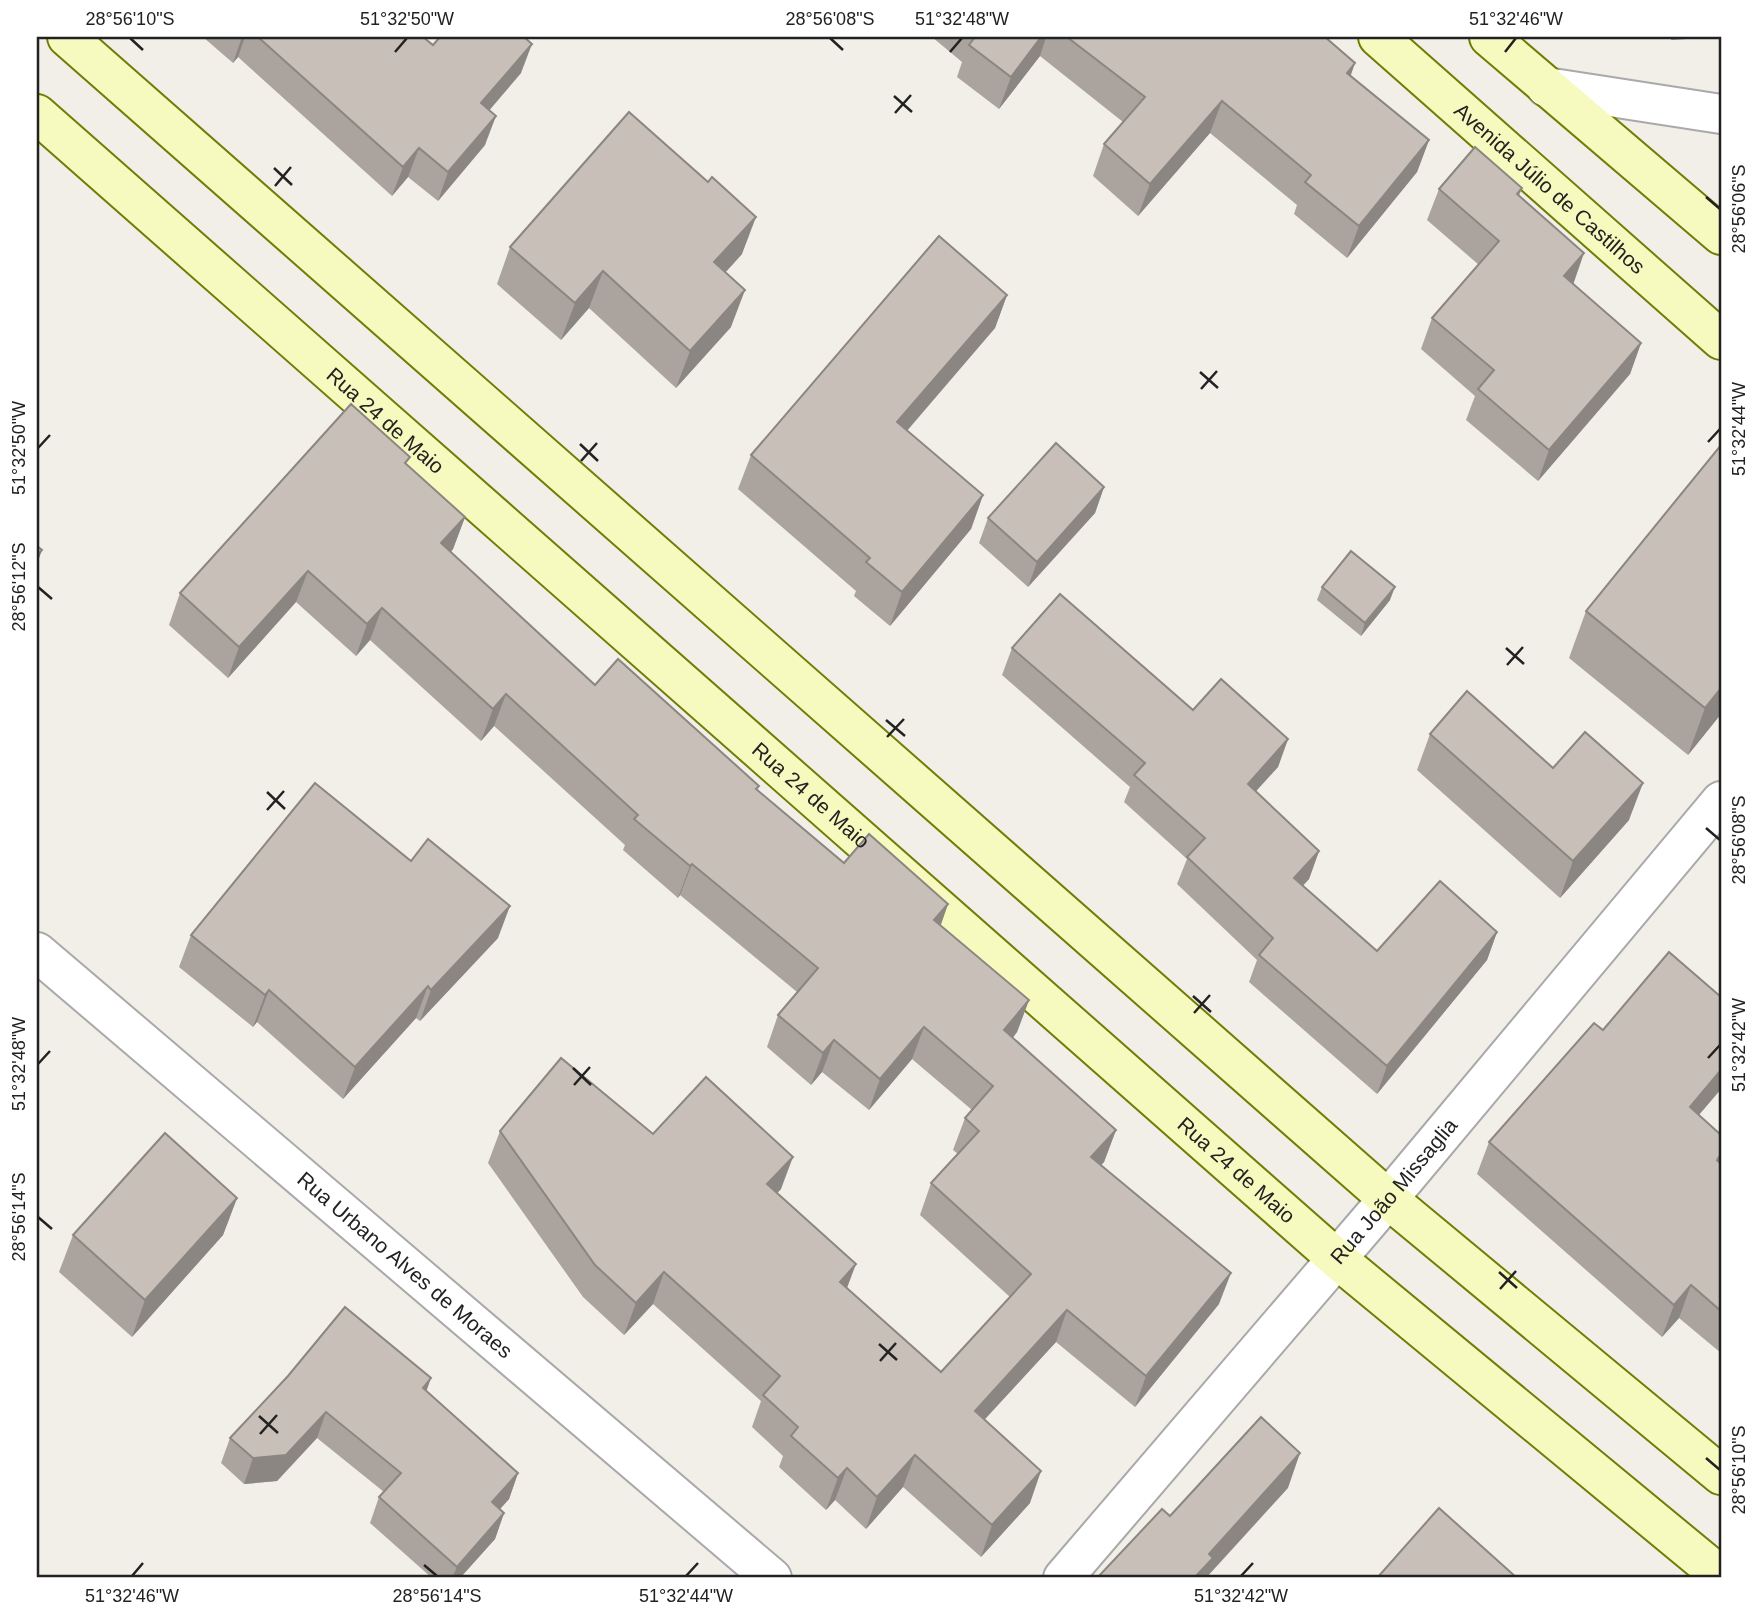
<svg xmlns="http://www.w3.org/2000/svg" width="1758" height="1615" font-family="Arial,sans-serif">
  <rect width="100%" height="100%" fill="#f2efe9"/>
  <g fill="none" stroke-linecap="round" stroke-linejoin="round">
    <defs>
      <g id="street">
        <path d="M 1546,87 L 1721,114"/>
        <path id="s1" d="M 37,952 L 772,1578"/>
        <path id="s2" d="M 1063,1578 L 1388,1199 L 1721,801"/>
      </g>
      <g id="secondary">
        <path d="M 67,37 L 1388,1199 L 1721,1475"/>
        <path id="s3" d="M 1378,37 L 1721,340"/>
        <path d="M 1489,37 L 1721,235"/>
        <path id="s4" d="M 37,114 L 1337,1259 L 1721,1576"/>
      </g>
    </defs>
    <use href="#street" stroke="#a9a9a9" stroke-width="42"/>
    <use href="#secondary" stroke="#707d05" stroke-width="42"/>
    <use href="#street" stroke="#fff" stroke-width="38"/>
    <use href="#secondary" stroke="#f7fabf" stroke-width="38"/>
  </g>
  <g fill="#aba49e">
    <path d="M 203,37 L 423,37 L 433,45 L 521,73 L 489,110 L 485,145 L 438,201 L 408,177 L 392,196 L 238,57 L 233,63 Z"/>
    <path d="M 932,37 L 1325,37 L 1351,76 L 1429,140 L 1417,172 L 1347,258 L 1294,214 L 1297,205 L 1210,133 L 1138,216 L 1093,176 L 1104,144 L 1123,122 L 1040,56 L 999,109 L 957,77 L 962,62 Z"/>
    <path d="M 1522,188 L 1519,196 L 1573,284 L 1641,343 L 1630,374 L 1538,481 L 1466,420 L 1475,396 L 1421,349 L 1432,318 L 1479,265 L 1427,220 L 1439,189 Z"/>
    <path d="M 510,247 L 742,254 L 725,273 L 731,327 L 676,388 L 589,308 L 561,340 L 497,284 Z"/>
    <path d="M 1007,295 L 995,328 L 907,431 L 983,495 L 971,529 L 890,626 L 854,596 L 856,591 L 738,489 L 751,455 Z"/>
    <path d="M 407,465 L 465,517 L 453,549 L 451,552 L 595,685 L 757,791 L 844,863 L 948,904 L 940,926 L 1029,1000 L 1017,1032 L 1013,1038 L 1116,1130 L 1104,1162 L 1101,1165 L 1219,1304 L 1135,1407 L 1056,1342 L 984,1420 L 1030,1503 L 981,1557 L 903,1487 L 866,1529 L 835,1500 L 826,1510 L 779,1467 L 783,1456 L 752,1427 L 761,1401 L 653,1304 L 624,1335 L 583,1297 L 488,1163 L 500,1131 L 653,1134 L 781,1189 L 777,1193 L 847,1288 L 941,1372 L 1010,1297 L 920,1215 L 931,1183 L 958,1154 L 953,1150 L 965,1118 L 972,1110 L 912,1059 L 869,1110 L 822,1072 L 811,1085 L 767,1047 L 778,1015 L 797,992 L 680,895 L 678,898 L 623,850 L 625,845 L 494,726 L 481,741 L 370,640 L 356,656 L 296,602 L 228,678 L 169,625 L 180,593 Z"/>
    <path d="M 1104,487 L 1095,513 L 1028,587 L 979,543 L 988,518 Z"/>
    <path d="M 1322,587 L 1390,600 L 1361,636 L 1317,600 Z"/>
    <path d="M 1586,611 L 1721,714 L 1688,755 L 1569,658 Z"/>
    <path d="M 1012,648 L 1193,710 L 1288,739 L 1278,767 L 1256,791 L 1319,851 L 1309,879 L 1303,886 L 1377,951 L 1497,932 L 1487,960 L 1377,1094 L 1249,982 L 1257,960 L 1177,884 L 1187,859 L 1124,802 L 1130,787 L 1002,675 Z"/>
    <path d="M 1430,734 L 1629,820 L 1560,898 L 1417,770 Z"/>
    <path d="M 191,935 L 498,938 L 420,1021 L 416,1018 L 343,1099 L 257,1022 L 253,1027 L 179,967 Z"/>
    <path d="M 1603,1030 L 1721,1089 L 1699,1115 L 1721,1135 L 1721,1353 L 1679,1318 L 1662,1337 L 1477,1174 L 1489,1142 Z"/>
    <path d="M 237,1198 L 223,1235 L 132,1337 L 59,1272 L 73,1235 Z"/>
    <path d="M 288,1376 L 427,1391 L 518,1473 L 509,1499 L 500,1509 L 504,1513 L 495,1539 L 460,1578 L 432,1578 L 370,1523 L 379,1497 L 384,1492 L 317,1438 L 277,1481 L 244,1484 L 221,1463 L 230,1438 Z"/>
  </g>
  <g fill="#8b8681">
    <path d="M 242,37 L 245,37 L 238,57 L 233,63 Z"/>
    <path d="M 1041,37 L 1046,37 L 1040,56 L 999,109 L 1011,77 Z"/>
    <path d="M 1672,37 L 1718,37 L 1671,40 Z"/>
    <path d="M 532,44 L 521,73 L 470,133 L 481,103 Z"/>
    <path d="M 1355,63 L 1344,95 L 1347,73 Z"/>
    <path d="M 1222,101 L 1210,133 L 1138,216 L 1150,184 Z"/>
    <path d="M 496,116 L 485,145 L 438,201 L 448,172 Z"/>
    <path d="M 1429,140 L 1417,172 L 1347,258 L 1359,226 Z"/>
    <path d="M 419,148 L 408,177 L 392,196 L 403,167 Z"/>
    <path d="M 756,217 L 742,254 L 701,299 L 714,262 Z"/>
    <path d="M 1584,253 L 1573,285 L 1564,276 Z"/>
    <path d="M 603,271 L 589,308 L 561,340 L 575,303 Z"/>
    <path d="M 745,290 L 731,327 L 676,388 L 690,351 Z"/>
    <path d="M 1007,295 L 995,328 L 885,456 L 897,422 Z"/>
    <path d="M 1641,343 L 1630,374 L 1538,481 L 1549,450 Z"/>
    <path d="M 1104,487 L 1095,513 L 1028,587 L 1037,562 Z"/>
    <path d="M 983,495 L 971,529 L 890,626 L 902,592 Z"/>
    <path d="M 465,517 L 453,549 L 430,575 L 441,543 Z"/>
    <path d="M 42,550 L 37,564 L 37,556 Z"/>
    <path d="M 308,571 L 296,602 L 228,678 L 239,647 Z"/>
    <path d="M 1395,587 L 1390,600 L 1361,636 L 1365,623 Z"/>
    <path d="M 382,608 L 370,640 L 356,656 L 367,624 Z"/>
    <path d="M 1721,688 L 1721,714 L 1688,755 L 1705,708 Z"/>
    <path d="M 506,694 L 494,726 L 481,741 L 493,709 Z"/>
    <path d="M 1288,739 L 1278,767 L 1238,811 L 1248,784 Z"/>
    <path d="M 1643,783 L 1629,820 L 1560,898 L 1573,861 Z"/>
    <path d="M 1319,851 L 1309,879 L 1284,905 L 1294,878 Z"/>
    <path d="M 692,864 L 680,895 L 678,898 L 690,866 Z"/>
    <path d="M 948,904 L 937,936 L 934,920 Z"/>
    <path d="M 510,906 L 498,938 L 420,1021 L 431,990 Z"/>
    <path d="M 1497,932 L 1487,960 L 1377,1094 L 1387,1066 Z"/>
    <path d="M 428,986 L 416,1018 L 343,1099 L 355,1067 Z"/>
    <path d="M 269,990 L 257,1022 L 253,1027 L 265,995 Z"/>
    <path d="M 1029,1000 L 1017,1032 L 992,1062 L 1004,1030 Z"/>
    <path d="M 924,1027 L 912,1059 L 869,1110 L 880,1079 Z"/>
    <path d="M 834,1040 L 822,1072 L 811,1085 L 823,1053 Z"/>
    <path d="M 1721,1070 L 1721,1089 L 1678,1139 L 1690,1107 Z"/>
    <path d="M 1116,1130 L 1104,1162 L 1080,1188 L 1091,1157 Z"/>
    <path d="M 1721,1154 L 1721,1169 L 1717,1160 Z"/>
    <path d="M 793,1157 L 781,1189 L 756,1216 L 767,1184 Z"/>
    <path d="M 237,1198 L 223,1235 L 132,1337 L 145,1300 Z"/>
    <path d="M 856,1264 L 844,1296 L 840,1282 Z"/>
    <path d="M 664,1272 L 653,1304 L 624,1335 L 636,1303 Z"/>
    <path d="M 1231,1273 L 1219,1304 L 1135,1407 L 1146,1376 Z"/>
    <path d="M 1691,1285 L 1679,1318 L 1662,1337 L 1674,1305 Z"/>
    <path d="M 1067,1310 L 1056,1342 L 963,1443 L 975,1411 Z"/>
    <path d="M 431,1378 L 422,1404 L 423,1388 Z"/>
    <path d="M 326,1412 L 317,1438 L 277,1481 L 244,1484 L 253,1458 Z"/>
    <path d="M 1300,1453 L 1288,1488 L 1206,1578 L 1194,1578 L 1209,1554 Z"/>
    <path d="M 915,1455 L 903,1487 L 866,1529 L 877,1497 Z"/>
    <path d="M 847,1468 L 835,1500 L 826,1510 L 838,1478 Z"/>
    <path d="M 1041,1471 L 1030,1503 L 981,1557 L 992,1525 Z"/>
    <path d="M 518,1473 L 509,1499 L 483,1528 L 492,1502 Z"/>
    <path d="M 504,1513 L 495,1539 L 460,1578 L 452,1578 L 457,1567 Z"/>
  </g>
  <g fill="#c7bfb8" stroke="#8b8681" stroke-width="2">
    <path d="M 258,37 L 423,37 L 433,45 L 440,37 L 524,37 L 532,44 L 481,103 L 496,116 L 448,172 L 419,148 L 403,167 Z"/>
    <path d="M 975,37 L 1041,37 L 1011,77 L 969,45 Z"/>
    <path d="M 1067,37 L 1325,37 L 1355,63 L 1347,73 L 1429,140 L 1359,226 L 1305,182 L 1311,175 L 1222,101 L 1150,184 L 1104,144 L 1145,97 Z"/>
    <path d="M 629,112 L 708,182 L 712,177 L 756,217 L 714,262 L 745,290 L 690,351 L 603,271 L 575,303 L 510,247 Z"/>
    <path d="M 1475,147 L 1522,188 L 1517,194 L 1584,253 L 1564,276 L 1641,343 L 1549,450 L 1478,389 L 1494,370 L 1432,318 L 1499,241 L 1439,189 Z"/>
    <path d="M 939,236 L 1007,295 L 897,422 L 983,495 L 902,592 L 866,562 L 870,558 L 751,455 Z"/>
    <path d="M 351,404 L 410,457 L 405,463 L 465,517 L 441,543 L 595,685 L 618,659 L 759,786 L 756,789 L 844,863 L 869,834 L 948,904 L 934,920 L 1029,1000 L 1004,1030 L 1116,1130 L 1091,1157 L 1231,1273 L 1146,1376 L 1067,1310 L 975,1411 L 1041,1471 L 992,1525 L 915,1455 L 877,1497 L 847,1468 L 838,1478 L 791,1436 L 798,1427 L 763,1395 L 780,1376 L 664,1272 L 636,1303 L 595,1265 L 500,1131 L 561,1058 L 653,1134 L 706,1077 L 793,1157 L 767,1184 L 856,1264 L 840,1282 L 941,1372 L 1031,1274 L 931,1183 L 979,1131 L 965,1118 L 993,1086 L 924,1027 L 880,1079 L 834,1040 L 823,1053 L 778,1015 L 818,968 L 692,864 L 690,866 L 634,819 L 638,815 L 506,694 L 493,709 L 382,608 L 367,624 L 308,571 L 239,647 L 180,593 Z"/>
    <path d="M 1056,443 L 1104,487 L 1037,562 L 988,518 Z"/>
    <path d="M 1721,445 L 1721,688 L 1705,708 L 1586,611 Z"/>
    <path d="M 37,546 L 42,550 L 37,556 Z"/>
    <path d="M 1351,551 L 1395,587 L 1365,623 L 1322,587 Z"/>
    <path d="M 1060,594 L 1193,710 L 1221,679 L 1288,739 L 1248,784 L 1319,851 L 1294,878 L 1377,951 L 1440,881 L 1497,932 L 1387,1066 L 1259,955 L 1273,938 L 1187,857 L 1205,838 L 1134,775 L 1145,763 L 1012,648 Z"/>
    <path d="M 1467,691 L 1553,768 L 1585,732 L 1643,783 L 1573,861 L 1430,734 Z"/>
    <path d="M 315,783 L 411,861 L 428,839 L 510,906 L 431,990 L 428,986 L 355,1067 L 269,990 L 265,995 L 191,935 Z"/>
    <path d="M 1669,952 L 1721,997 L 1721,1070 L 1690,1107 L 1721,1135 L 1721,1154 L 1717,1160 L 1721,1164 L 1721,1311 L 1691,1285 L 1674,1305 L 1489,1142 L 1594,1023 L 1603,1030 Z"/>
    <path d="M 165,1133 L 237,1198 L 145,1300 L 73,1235 Z"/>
    <path d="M 345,1307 L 431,1378 L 423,1388 L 518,1473 L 492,1502 L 504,1513 L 457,1567 L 379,1497 L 401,1473 L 326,1412 L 286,1455 L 253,1458 L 230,1438 L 288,1376 Z"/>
    <path d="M 1261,1417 L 1300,1453 L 1209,1554 L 1213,1558 L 1194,1578 L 1097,1578 L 1162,1509 L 1170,1516 Z"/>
    <path d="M 1439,1508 L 1517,1578 L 1377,1578 Z"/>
  </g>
  <path fill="none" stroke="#222" stroke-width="2.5" d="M 130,38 L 143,50M 830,38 L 843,50M 395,52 L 407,38M 950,52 L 962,38M 1505,52 L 1516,38M 894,96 L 912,112M 895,113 L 911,95M 274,168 L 292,185M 275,186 L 291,167M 1706,197 L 1720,209M 1200,372 L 1218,388M 1201,389 L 1217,371M 1708,442 L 1720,429M 580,444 L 598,461M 38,448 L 50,435M 581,461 L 597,443M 38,587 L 52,599M 1506,648 L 1524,664M 1507,665 L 1523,647M 886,720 L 905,736M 887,737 L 904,719M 267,792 L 285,809M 267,810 L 284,791M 1706,828 L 1720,840M 1193,996 L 1211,1012M 1194,1013 L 1210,995M 1708,1058 L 1720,1045M 38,1064 L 50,1051M 573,1068 L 591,1085M 574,1085 L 590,1067M 38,1217 L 52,1229M 1499,1272 L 1517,1288M 1500,1289 L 1516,1271M 879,1344 L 897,1360M 880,1361 L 896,1343M 259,1416 L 278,1433M 260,1434 L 277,1415M 1706,1458 L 1720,1470M 424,1565 L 437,1576M 132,1576 L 143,1563M 686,1576 L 698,1563M 1241,1576 L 1253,1563"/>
  <g text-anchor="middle" stroke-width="5" stroke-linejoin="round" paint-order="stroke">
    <g font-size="21" fill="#222" stroke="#fff">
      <text dy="7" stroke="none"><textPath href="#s3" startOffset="229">Avenida Júlio de Castilhos</textPath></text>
      <text dy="7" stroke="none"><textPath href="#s4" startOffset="464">Rua 24 de Maio</textPath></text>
      <text dy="7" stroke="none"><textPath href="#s4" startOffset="1031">Rua 24 de Maio</textPath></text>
      <text dy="7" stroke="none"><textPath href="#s4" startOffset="1598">Rua 24 de Maio</textPath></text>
      <text dy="7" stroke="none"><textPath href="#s2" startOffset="509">Rua João Missaglia</textPath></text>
      <text dy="7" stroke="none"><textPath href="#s1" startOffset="483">Rua Urbano Alves de Moraes</textPath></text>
    </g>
  </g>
  <rect width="1758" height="1615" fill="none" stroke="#ffffff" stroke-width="77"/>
  <rect x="38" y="38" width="1682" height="1538" fill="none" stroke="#222" stroke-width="2.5"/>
  <g font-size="18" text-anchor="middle" fill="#222">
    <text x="130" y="25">28°56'10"S</text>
    <text x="407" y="25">51°32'50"W</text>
    <text x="830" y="25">28°56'08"S</text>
    <text x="962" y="25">51°32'48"W</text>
    <text x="1516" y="25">51°32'46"W</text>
    <text transform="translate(1739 209) rotate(-90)" y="6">28°56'06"S</text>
    <text transform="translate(1739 429) rotate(-90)" y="6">51°32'44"W</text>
    <text transform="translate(19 448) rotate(-90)" y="6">51°32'50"W</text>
    <text transform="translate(19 587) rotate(-90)" y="6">28°56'12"S</text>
    <text transform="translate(1739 840) rotate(-90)" y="6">28°56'08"S</text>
    <text transform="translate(1739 1045) rotate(-90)" y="6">51°32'42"W</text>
    <text transform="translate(19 1064) rotate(-90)" y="6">51°32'48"W</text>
    <text transform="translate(19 1217) rotate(-90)" y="6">28°56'14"S</text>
    <text transform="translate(1739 1470) rotate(-90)" y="6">28°56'10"S</text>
    <text x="132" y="1602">51°32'46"W</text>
    <text x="437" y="1602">28°56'14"S</text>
    <text x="686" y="1602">51°32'44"W</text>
    <text x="1241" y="1602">51°32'42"W</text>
  </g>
</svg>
